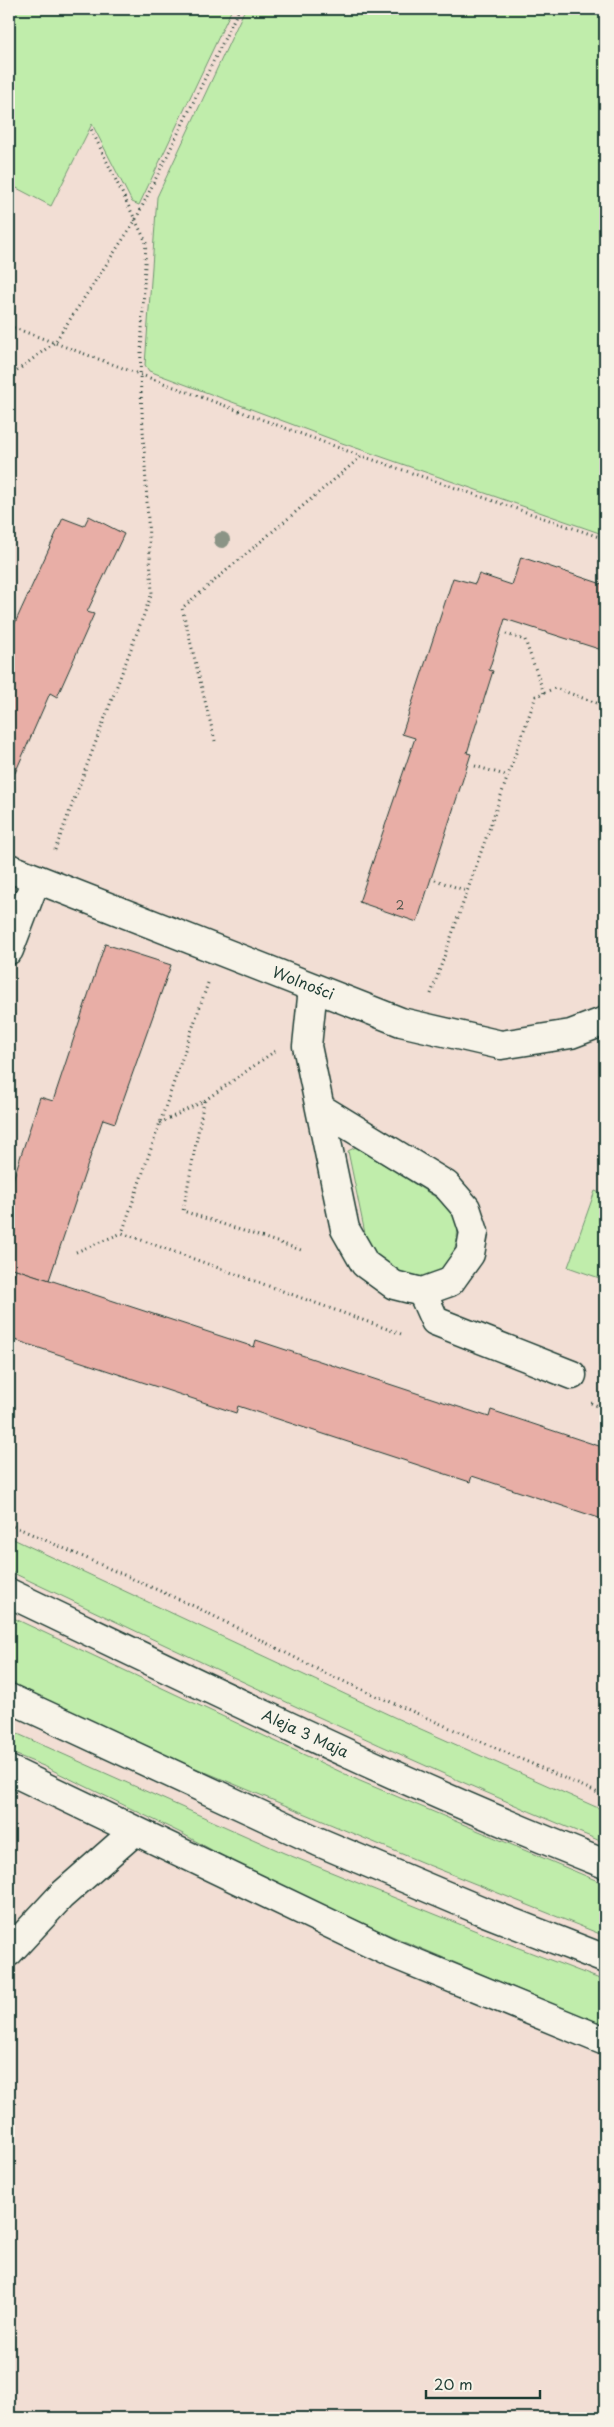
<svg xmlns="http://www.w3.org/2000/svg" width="614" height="2427" font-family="'Playpen Sans',sans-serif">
  <rect width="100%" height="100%" fill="#f2ded4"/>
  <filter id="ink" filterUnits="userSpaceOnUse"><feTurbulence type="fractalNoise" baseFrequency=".02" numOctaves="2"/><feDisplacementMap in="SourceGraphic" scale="10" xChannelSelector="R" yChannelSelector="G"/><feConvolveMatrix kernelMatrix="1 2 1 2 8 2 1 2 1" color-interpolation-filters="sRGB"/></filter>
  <g filter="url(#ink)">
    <g fill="#c0edab" stroke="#709570">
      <path d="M 9,9 L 232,9 L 139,205 L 132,202 L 92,124 L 51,206 L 9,184 Z"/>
      <path d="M 245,9 L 605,9 L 605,535 L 342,443 L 149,371 L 145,365 L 157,197 Z"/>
      <path d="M 356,1147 L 448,1205 L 458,1221 L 457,1240 L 452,1258 L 441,1271 L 424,1280 L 394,1275 L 368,1248 L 348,1151 Z"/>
      <path d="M 595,1191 L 605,1195 L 605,1280 L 568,1267 Z"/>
      <path d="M 9,1537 L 396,1718 L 605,1811 L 605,1843 C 403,1760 206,1664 9,1571 Z"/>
      <path d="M 9,1616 L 360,1781 L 605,1884 L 605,1936 L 426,1864 L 186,1764 L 9,1683 Z"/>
      <path d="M 9,1730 L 284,1853 L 511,1945 L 605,1981 L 605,2026 L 380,1931 L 244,1868 L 183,1834 L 46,1767 L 9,1752 Z"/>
    </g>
    <g fill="#e8aea6" stroke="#1f3d34">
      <path d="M 89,516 L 124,534 L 87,612 L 94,614 L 57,697 L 50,693 L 15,773 L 9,770 L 9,636 L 63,518 L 84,526 Z"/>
      <path d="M 521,557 L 605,585 L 605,651 L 505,619 L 489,670 L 493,671 L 467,753 L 471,754 L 417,922 L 359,902 L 415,738 L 402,734 L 453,578 L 475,584 L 479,574 L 512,585 Z"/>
      <path d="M 105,944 L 171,965 L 115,1123 L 103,1119 L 49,1280 L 9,1267 L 9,1192 L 40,1097 L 53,1101 Z"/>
      <path d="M 16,1269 L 254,1347 L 256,1340 L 489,1417 L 491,1410 L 605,1448 L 605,1520 L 472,1476 L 470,1482 L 238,1406 L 236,1413 L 9,1338 L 9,1291 Z"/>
    </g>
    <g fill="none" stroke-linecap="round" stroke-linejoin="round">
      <defs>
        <g id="minor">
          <path id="s1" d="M 9,868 L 401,1022 L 501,1045 L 571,1034 L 605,1021"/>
          <path d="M 9,950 L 36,879"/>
          <path d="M 313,988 L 307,1046 L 345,1229 L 365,1264 L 394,1285 L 422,1292 L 450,1282 L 470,1254 L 474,1232 L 466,1208 L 446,1185 L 320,1108"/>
          <path d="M 422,1292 L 435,1321 L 572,1375"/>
          <path id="s2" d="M 9,1593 C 206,1687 402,1784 605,1864"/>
          <path d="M 9,1698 L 319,1842 L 480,1910 L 605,1959"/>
          <path d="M 9,1770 L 391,1953 L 605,2041"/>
          <path d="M 9,1952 L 61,1896 L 135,1831"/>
        </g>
      </defs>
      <use href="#minor" stroke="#1f3d34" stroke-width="31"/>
      <g stroke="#1f3d34" stroke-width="3" stroke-dasharray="1 4" stroke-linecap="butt">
        <path d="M 9,326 L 361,456"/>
        <path d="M 9,377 L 55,342 L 135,221 L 239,9"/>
        <path d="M 506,634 L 525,640 L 544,693"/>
        <path d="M 215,741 L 182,608 L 362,456 L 605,539"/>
        <path d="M 475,766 L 508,776"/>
        <path d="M 55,850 L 152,593 L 140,375 L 146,242 L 90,127"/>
        <path d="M 435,880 L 467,891"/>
        <path d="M 208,983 L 122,1233 L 404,1335"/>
        <path d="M 431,994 L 536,696 L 555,688 L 605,706"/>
        <path d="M 204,1101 L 183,1211 L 301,1250"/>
        <path d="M 160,1123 L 204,1101 L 275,1051"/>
        <path d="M 76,1252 L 122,1233"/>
        <path d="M 591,1403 L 605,1409"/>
        <path d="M 9,1524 L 196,1607 L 327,1674 L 605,1796"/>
      </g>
      <use href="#minor" stroke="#f7f3e8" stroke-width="28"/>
    </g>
    <circle fill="#8b9486" cx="222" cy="540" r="8"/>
  </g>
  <g text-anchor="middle" stroke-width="4" stroke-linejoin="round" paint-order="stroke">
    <g font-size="12" fill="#515950">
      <text x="400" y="910">2</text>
    </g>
    <g font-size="15" fill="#1f3d34" stroke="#f7f3e8">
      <text dy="5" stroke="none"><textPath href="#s1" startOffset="316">Wolności</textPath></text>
      <text dy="5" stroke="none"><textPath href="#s2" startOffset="328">Aleja 3 Maja</textPath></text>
    </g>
  </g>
  <rect width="614" height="2427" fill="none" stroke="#f7f3e8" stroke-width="30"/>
  <rect x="15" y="15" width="584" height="2397" fill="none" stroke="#1f3d34" stroke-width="2" filter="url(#ink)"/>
  <path d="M426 2390v8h114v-8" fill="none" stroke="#1f3d34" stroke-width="2.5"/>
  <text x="434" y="2390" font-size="15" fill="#1f3d34" stroke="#f7f3e8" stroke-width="4" paint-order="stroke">20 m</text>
</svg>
